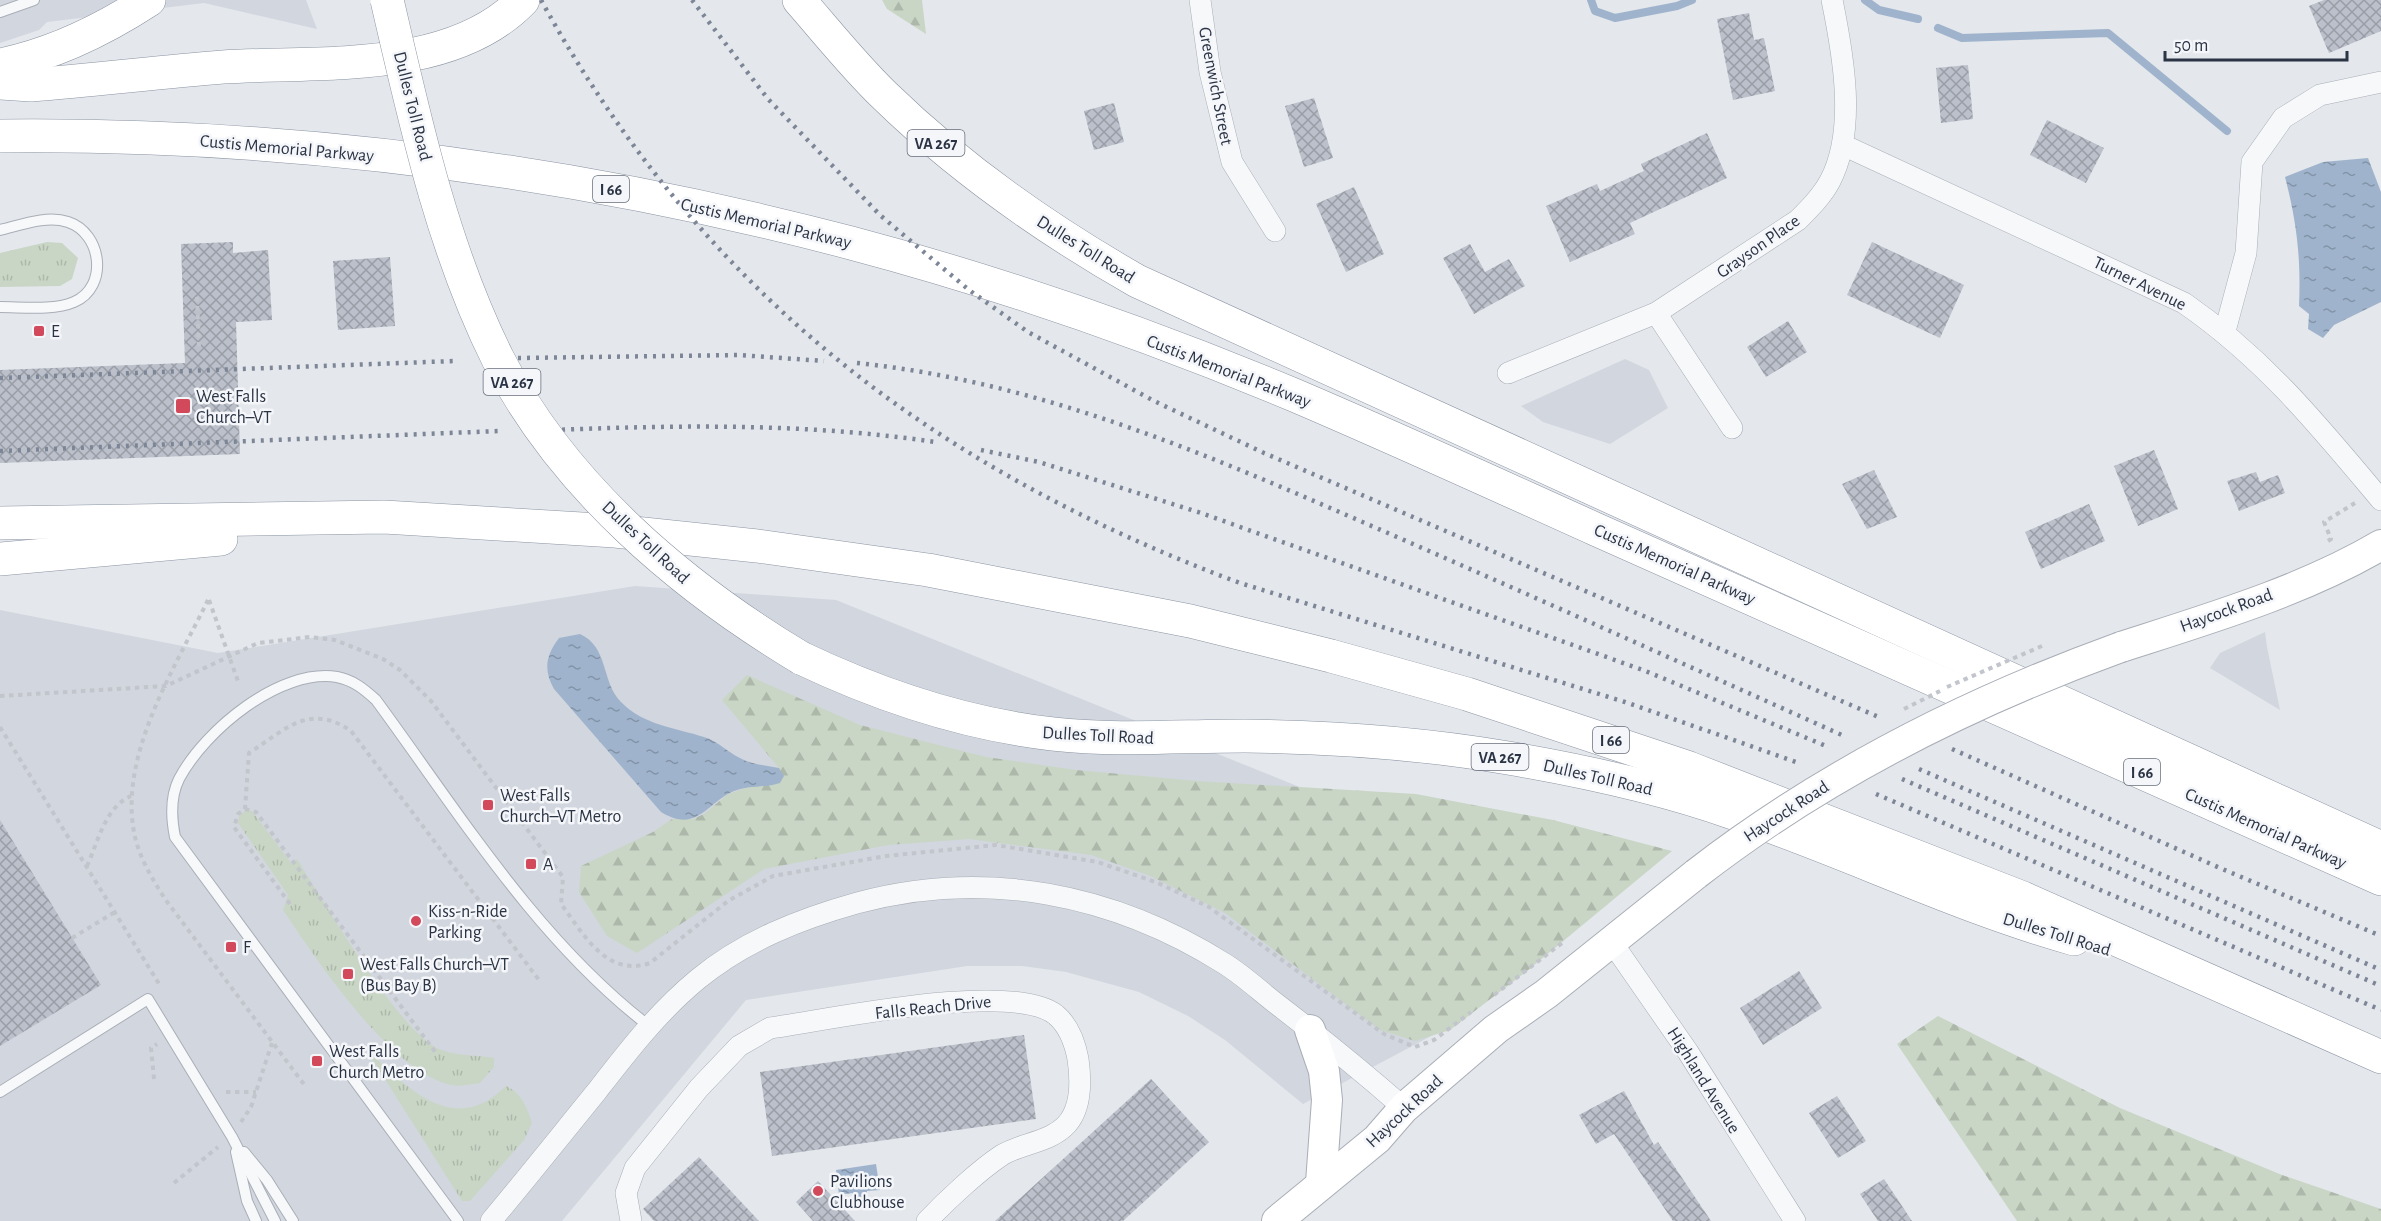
<svg xmlns="http://www.w3.org/2000/svg" width="2381" height="1221" font-family="'Alegreya Sans',sans-serif">
  <defs>
    <pattern id="grass-tufts" width="24" height="20" patternUnits="userSpaceOnUse" patternTransform="scale(1.5)"><rect width="24" height="20" fill="#c9d6c5"/><path d="M3 7l-1-3M5 7V3M7 7l1-3M15 17l-1-3M17 17v-4M19 17l1-3" fill="none" stroke="#adb8ab"/></pattern>
    <pattern id="forest-firs" width="22" height="20" patternUnits="userSpaceOnUse" patternTransform="scale(1.5)"><rect width="22" height="20" fill="#c9d6c5"/><path d="M5 1l3.5 6h-7zM16 11l3.5 6h-7z" fill="#adb8ab"/></pattern>
    <pattern id="water-ripples" width="26" height="14" patternUnits="userSpaceOnUse" patternTransform="scale(1.5)"><rect width="26" height="14" fill="#9fb4cc"/><path d="M2 4q2-2 4 0t4 0M15 11q2-2 4 0t4 0" fill="none" stroke="#8293a7"/></pattern>
    <pattern id="building-cross-hatch" width="8" height="8" patternUnits="userSpaceOnUse" patternTransform="scale(1.5)"><rect width="8" height="8" fill="#bbc0ca"/><path d="M0 0l8 8M0 8l8-8" fill="none" stroke="#989da6"/></pattern>
  </defs>
  <rect width="100%" height="100%" fill="#e4e7ec"/>
  <g fill="#d2d6de">
    <path d="M 0,0 L 306,0 L 317,29 L 204,3 L 47,22 L 39,30 L 0,43 Z"/>
    <path d="M 1625,359 L 1649,370 L 1668,408 L 1610,444 L 1543,422 L 1521,406 Z"/>
    <path d="M 635,586 L 836,600 L 1312,792 L 1541,837 L 1608,904 L 1450,1026 L 1303,1104 L 1225,1040 L 1188,1016 L 1139,992 L 1066,972 L 1022,966 L 967,966 L 746,1000 L 562,1221 L 0,1221 L 0,610 L 218,653 Z"/>
    <path d="M 2265,632 L 2267,647 L 2280,710 L 2210,668 L 2220,653 Z"/>
  </g>
  <g fill="url(#grass-tufts)">
    <path d="M 47,242 L 62,243 L 78,258 L 72,279 L 60,286 L 0,287 L 0,253 Z"/>
    <path d="M 245,811 L 252,811 L 291,863 L 297,859 C 323,900 399,1032 439,1049 C 455,1056 478,1055 494,1058 L 494,1067 L 480,1083 C 471,1084 460,1087 452,1085 C 392,1074 316,959 283,910 L 288,895 L 238,823 L 239,816 Z"/>
    <path d="M 366,1049 C 406,1086 453,1139 506,1086 C 521,1092 527,1107 532,1123 L 524,1140 L 470,1201 L 462,1201 Z"/>
  </g>
  <g fill="url(#forest-firs)">
    <path d="M 882,0 L 922,0 L 926,34 L 887,9 Z"/>
    <path d="M 747,675 L 860,725 L 986,757 L 1076,770 L 1197,781 L 1416,794 L 1553,820 L 1672,851 L 1527,971 L 1450,1030 L 1415,1041 L 1380,1030 L 1225,913 L 1148,875 L 1091,855 L 969,839 L 888,845 L 764,869 L 637,953 L 607,936 L 579,892 L 581,866 L 653,832 L 672,819 L 693,819 L 704,814 L 728,794 L 752,786 L 779,768 L 722,700 Z"/>
    <path d="M 1938,1016 L 2120,1108 L 2282,1175 L 2381,1209 L 2381,1221 L 2017,1221 L 1897,1044 Z"/>
  </g>
  <g fill="url(#water-ripples)">
    <path d="M 2368,158 L 2381,192 L 2381,302 L 2334,325 L 2323,338 L 2308,329 L 2309,314 L 2299,306 C 2301,259 2297,223 2285,177 L 2323,162 Z"/>
    <path d="M 580,634 C 609,647 601,682 621,702 C 643,725 676,728 704,737 C 718,741 727,752 740,758 C 752,765 766,765 779,768 L 784,776 L 780,783 C 765,788 750,785 734,791 C 706,803 697,834 661,812 L 554,689 C 543,670 546,655 559,638 Z"/>
    <path d="M 876,1164 L 880,1190 L 867,1191 L 867,1197 L 853,1198 L 852,1193 L 839,1195 L 836,1170 Z"/>
  </g>
  <g fill="none" stroke-linecap="round" stroke-linejoin="round">
    <g stroke="#9fb4cc" stroke-width="8">
      <path d="M 1591,0 L 1595,11 L 1615,18 L 1677,6 L 1692,0"/>
      <path d="M 1865,0 L 1879,10 L 1918,19"/>
      <path d="M 1938,28 L 1962,38 L 2108,33 L 2227,131"/>
    </g>
  </g>
  <g fill="url(#building-cross-hatch)">
    <path d="M 2324,0 L 2381,0 L 2381,31 L 2329,53 L 2309,6 Z"/>
    <path d="M 1749,13 L 1754,40 L 1764,38 L 1775,91 L 1733,100 L 1717,19 Z"/>
    <path d="M 1968,65 L 1973,119 L 1941,123 L 1936,68 Z"/>
    <path d="M 1314,98 L 1333,158 L 1304,167 L 1285,106 Z"/>
    <path d="M 1114,103 L 1124,142 L 1094,150 L 1084,111 Z"/>
    <path d="M 2047,120 L 2104,148 L 2086,183 L 2030,155 Z"/>
    <path d="M 1707,133 L 1727,178 L 1630,223 L 1635,234 L 1570,262 L 1546,206 L 1597,184 L 1600,191 L 1644,171 L 1641,164 Z"/>
    <path d="M 1354,187 L 1384,254 L 1346,272 L 1316,204 Z"/>
    <path d="M 233,242 L 233,253 L 268,250 L 272,320 L 236,322 L 240,454 L 0,463 L 0,370 L 185,363 L 181,244 Z"/>
    <path d="M 1872,242 L 1964,285 L 1940,338 L 1847,295 Z"/>
    <path d="M 1470,244 L 1485,272 L 1509,259 L 1525,286 L 1474,314 L 1443,258 Z"/>
    <path d="M 390,257 L 395,326 L 338,330 L 333,261 Z"/>
    <path d="M 1788,321 L 1807,352 L 1766,377 L 1747,347 Z"/>
    <path d="M 2154,450 L 2178,509 L 2138,526 L 2114,466 Z"/>
    <path d="M 1874,470 L 1897,517 L 1867,529 L 1842,484 Z"/>
    <path d="M 2256,472 L 2260,482 L 2278,475 L 2285,493 L 2239,511 L 2227,481 Z"/>
    <path d="M 2089,504 L 2105,541 L 2041,569 L 2025,532 Z"/>
    <path d="M 0,820 L 101,985 L 0,1046 Z"/>
    <path d="M 1799,971 L 1822,1008 L 1763,1045 L 1740,1008 Z"/>
    <path d="M 1024,1035 L 1036,1119 L 772,1156 L 760,1072 Z"/>
    <path d="M 1151,1079 L 1209,1142 L 1123,1221 L 995,1221 Z"/>
    <path d="M 1624,1091 L 1654,1145 L 1658,1142 L 1711,1221 L 1673,1221 L 1614,1134 L 1596,1144 L 1579,1115 Z"/>
    <path d="M 1837,1096 L 1866,1141 L 1838,1158 L 1809,1113 Z"/>
    <path d="M 699,1157 L 759,1221 L 654,1221 L 643,1209 Z"/>
    <path d="M 1884,1179 L 1912,1221 L 1878,1221 L 1860,1194 Z"/>
    <path d="M 818,1181 L 855,1221 L 813,1221 L 796,1202 Z"/>
  </g>
  <g fill="none" stroke-linecap="round" stroke-linejoin="round">
    <defs>
      <g id="service">
        <path d="M 0,12 L 34,0"/>
        <path d="M 0,230 C 21,225 47,215 68,222 C 102,233 109,287 74,302 C 53,311 22,307 0,307"/>
        <path d="M 0,1092 L 148,999 L 232,1137 L 275,1221"/>
        <path d="M 236,1152 L 247,1201 L 256,1221"/>
        <path d="M 244,1152 L 267,1180 L 293,1221"/>
        <path d="M 458,1221 L 175,837 C 171,817 170,797 179,779 C 205,730 280,668 337,677 C 353,680 364,689 376,700 C 459,813 537,940 649,1026"/>
      </g>
      <g id="minor">
        <path d="M 1200,0 L 1210,72 L 1232,162 L 1275,231"/>
        <path d="M 1843,145 L 2184,303 C 2265,359 2319,426 2381,500"/>
        <path d="M 1656,313 L 1732,428"/>
        <path d="M 2225,331 L 2246,253 L 2252,162 L 2283,118 L 2320,95 L 2381,82"/>
        <path d="M 1508,373 L 1656,313 L 1798,220 C 1810,208 1822,196 1830,181 C 1857,130 1843,54 1832,0"/>
        <path d="M 1611,941 L 1688,1052 L 1795,1221"/>
        <path d="M 491,1221 C 527,1178 562,1134 597,1091 C 628,1051 658,1012 698,979 C 744,941 800,919 857,903 C 986,868 1114,894 1225,964 C 1244,976 1261,992 1278,1005 C 1321,1038 1363,1072 1404,1108"/>
        <path d="M 631,1221 L 626,1193 L 635,1168 L 699,1088 L 739,1046 L 770,1028 C 828,1020 1012,980 1056,1015 C 1069,1026 1075,1043 1078,1059 C 1081,1080 1082,1107 1067,1124 C 1051,1142 1022,1143 1002,1155 C 978,1171 947,1200 927,1221"/>
      </g>
      <g id="secondary">
        <path d="M 2121,647 C 2208,619 2303,591 2381,545"/>
        <path d="M 1310,1030 L 1324,1071 L 1327,1100 L 1321,1183"/>
        <path d="M 1277,1221 L 1377,1139 L 1404,1108 L 1496,1029 L 1546,994 L 1696,874"/>
      </g>
      <g id="motorway">
        <path d="M 799,0 C 827,32 854,66 884,95 C 960,169 1046,229 1137,281 L 2381,848"/>
        <path d="M 0,65 C 54,54 103,30 149,0"/>
        <path d="M 0,83 L 31,85 C 95,80 159,72 223,67 C 318,61 451,75 523,0"/>
        <path d="M 0,136 C 287,133 574,170 851,243 C 1002,283 1150,335 1294,395 C 1395,438 1495,484 1595,529 C 1857,645 2119,762 2381,879"/>
        <path d="M 0,523 L 384,517 L 615,531 L 757,546 L 928,570 L 1190,621 L 1331,656 L 1467,694 L 1689,768 L 2023,898 L 2381,1057"/>
        <path d="M 0,559 L 221,539"/>
        <path d="M 801,658 C 881,696 965,724 1053,734 C 1117,741 1181,736 1245,736 C 1333,737 1421,743 1508,758 C 1584,771 1660,787 1733,813 C 1848,852 1957,906 2074,939"/>
      </g>
    </defs>
    <use href="#service" stroke="#a9aeb7" stroke-width="12"/>
    <use href="#minor" stroke="#a9aeb7" stroke-width="22"/>
    <use href="#secondary" stroke="#a9aeb7" stroke-width="32"/>
    <use href="#motorway" stroke="#8b94a3" stroke-width="34"/>
    <g stroke="#c2c5cb" stroke-width="4" stroke-dasharray="4.5 4.5" stroke-linecap="butt">
      <path d="M 197,297 L 199,348"/>
      <path d="M 2328,541 L 2331,539 L 2324,522 L 2355,503"/>
      <path d="M 208,600 C 174,670 115,760 136,841 C 142,862 153,880 165,899 L 306,1087"/>
      <path d="M 209,600 L 239,684"/>
      <path d="M 0,696 L 166,686 L 258,643 L 310,637 L 335,640 L 383,659 L 400,670 L 431,701 L 563,877 L 561,904 C 583,933 606,978 650,963 L 728,901 L 773,876 L 886,856 L 996,845 L 1098,862 L 1158,883 L 1209,907 L 1384,1034 L 1415,1047 L 1434,1040 L 1471,1012"/>
      <path d="M 0,727 L 161,987"/>
      <path d="M 245,809 L 256,812 L 436,1053"/>
      <path d="M 87,866 C 98,842 105,807 131,796"/>
      <path d="M 290,904 L 234,827 L 238,814 L 245,809 L 249,753 C 285,730 309,702 351,731 L 539,980"/>
      <path d="M 72,938 L 115,912"/>
      <path d="M 1494,995 L 1562,943"/>
      <path d="M 154,1079 L 151,1048 L 157,1044"/>
      <path d="M 226,1092 L 256,1092"/>
      <path d="M 241,1122 L 251,1107 L 272,1043"/>
      <path d="M 174,1183 L 218,1147"/>
    </g>
    <use href="#service" stroke="#f7f8fa" stroke-width="10"/>
    <use href="#minor" stroke="#f7f8fa" stroke-width="21"/>
    <use href="#secondary" stroke="#fff" stroke-width="30"/>
    <use href="#motorway" stroke="#fff" stroke-width="33"/>
    <g stroke="#7d8696" stroke-width="4.5" stroke-dasharray="3 6" stroke-linecap="butt">
      <path d="M 541,0 C 700,290 933,469 1240,583 L 1625,702 L 1799,763"/>
      <path d="M 692,0 L 768,99 L 881,216 L 969,290 L 1028,332 L 1154,401 L 1264,453 L 1881,718"/>
      <path d="M 518,358 L 739,355 L 824,361"/>
      <path d="M 857,363 C 1049,383 1222,461 1397,537 C 1546,602 1695,669 1844,736"/>
      <path d="M 0,378 L 455,361"/>
      <path d="M 553,430 C 682,425 807,423 935,442"/>
      <path d="M 981,450 L 1039,462 L 1198,512 L 1643,670 L 1826,746"/>
      <path d="M 0,451 L 499,431"/>
      <path d="M 1952,749 L 2220,868 L 2381,936"/>
      <path d="M 1919,769 L 2381,970"/>
      <path d="M 1902,779 L 2381,986"/>
      <path d="M 1876,794 L 2381,1010"/>
    </g>
    <defs>
      <path id="secondary-bridge" d="M 1696,874 C 1825,774 1969,702 2121,647"/>
      <path id="motorway-bridge" d="M 387,0 C 415,121 442,247 498,359 C 563,486 681,586 801,658"/>
    </defs>
    <use href="#secondary-bridge" stroke="#a9aeb7" stroke-width="32" stroke-linecap="butt"/>
    <use href="#motorway-bridge" stroke="#8b94a3" stroke-width="34" stroke-linecap="butt"/>
    <g stroke="#c2c5cb" stroke-width="4" stroke-dasharray="4.5 4.5" stroke-linecap="butt">
      <path d="M 1947,687 L 2042,646"/>
      <path d="M 1904,709 L 1940,691"/>
    </g>
    <use href="#secondary-bridge" stroke="#fff" stroke-width="30"/>
    <use href="#motorway-bridge" stroke="#fff" stroke-width="33"/>
  </g>
  <g fill="#d1495b" stroke="#f4f6f9" stroke-width="2">
    <rect x="33" y="325" width="12" height="12" rx="3"/>
    <rect x="175" y="398" width="16" height="16" rx="3"/>
    <rect x="482" y="799" width="12" height="12" rx="3"/>
    <rect x="525" y="858" width="12" height="12" rx="3"/>
    <circle cx="416" cy="921" r="6"/>
    <rect x="225" y="941" width="12" height="12" rx="3"/>
    <rect x="342" y="968" width="12" height="12" rx="3"/>
    <rect x="311" y="1055" width="12" height="12" rx="3"/>
    <circle cx="818" cy="1191" r="6"/>
  </g>
  <g text-anchor="middle" stroke-width="5" stroke-linejoin="round" paint-order="stroke">
    <g fill="#f4f6f9" stroke="#676e7b" stroke-width="1.5">
      <rect x="907.5" y="130" width="57" height="26" rx="4.5"/>
      <rect x="593" y="176" width="36" height="26" rx="4.5"/>
      <rect x="483.5" y="369" width="57" height="26" rx="4.5"/>
      <rect x="1593" y="727" width="36" height="26" rx="4.5"/>
      <rect x="1471.5" y="744" width="57" height="26" rx="4.5"/>
      <rect x="2124" y="759" width="36" height="26" rx="4.5"/>
    </g>
    <g font-size="16" font-weight="bold" fill="#2b3445">
      <text x="936" y="149">VA 267</text>
      <text x="611" y="195">I 66</text>
      <text x="512" y="388">VA 267</text>
      <text x="1611" y="746">I 66</text>
      <text x="1500" y="763">VA 267</text>
      <text x="2142" y="778">I 66</text>
    </g>
    <g font-size="18" fill="#2b3445" stroke="#f4f6f9">
      <text transform="translate(1216 86) rotate(79)" y="6">Greenwich Street</text>
      <text transform="translate(413 106) rotate(76)" y="6">Dulles Toll Road</text>
      <text transform="translate(287 148) rotate(5)" y="6">Custis Memorial Parkway</text>
      <text transform="translate(766 223) rotate(13)" y="6">Custis Memorial Parkway</text>
      <text transform="translate(1758 246) rotate(-35)" y="6">Grayson Place</text>
      <text transform="translate(1086 249) rotate(32)" y="6">Dulles Toll Road</text>
      <text transform="translate(2140 283) rotate(26)" y="6">Turner Avenue</text>
      <text transform="translate(1229 371) rotate(21)" y="6">Custis Memorial Parkway</text>
      <text transform="translate(646 542) rotate(43)" y="6">Dulles Toll Road</text>
      <text transform="translate(1675 564) rotate(24)" y="6">Custis Memorial Parkway</text>
      <text transform="translate(2226 610) rotate(-20)" y="6">Haycock Road</text>
      <text transform="translate(1098 735) rotate(3)" y="6">Dulles Toll Road</text>
      <text transform="translate(1598 777) rotate(13)" y="6">Dulles Toll Road</text>
      <text transform="translate(1786 811) rotate(-33)" y="6">Haycock Road</text>
      <text transform="translate(2266 828) rotate(24)" y="6">Custis Memorial Parkway</text>
      <text transform="translate(2057 934) rotate(17)" y="6">Dulles Toll Road</text>
      <text transform="translate(933 1007) rotate(-6)" y="6">Falls Reach Drive</text>
      <text transform="translate(1704 1080) rotate(58)" y="6">Highland Avenue</text>
      <text transform="translate(1404 1111) rotate(-43)" y="6">Haycock Road</text>
    </g>
    <g font-size="18" fill="#2b3445" stroke="#f4f6f9" text-anchor="start">
      <text x="51" y="337">E</text>
      <text x="196" y="402">West Falls<tspan x="196" dy="21">Church–VT</tspan></text>
      <text x="500" y="801">West Falls<tspan x="500" dy="21">Church–VT Metro</tspan></text>
      <text x="543" y="870">A</text>
      <text x="428" y="917">Kiss-n-Ride<tspan x="428" dy="21">Parking</tspan></text>
      <text x="243" y="953">F</text>
      <text x="360" y="970">West Falls Church–VT<tspan x="360" dy="21">(Bus Bay B)</tspan></text>
      <text x="329" y="1057">West Falls<tspan x="329" dy="21">Church Metro</tspan></text>
      <text x="830" y="1187">Pavilions<tspan x="830" dy="21">Clubhouse</tspan></text>
    </g>
  </g>
  <path d="M2165 51v9h182v-9" fill="none" stroke="#2b3445" stroke-width="3"/>
  <text x="2174" y="51" font-size="18" fill="#2b3445" stroke="#f4f6f9" stroke-width="4.5" paint-order="stroke">50 m</text>
</svg>
